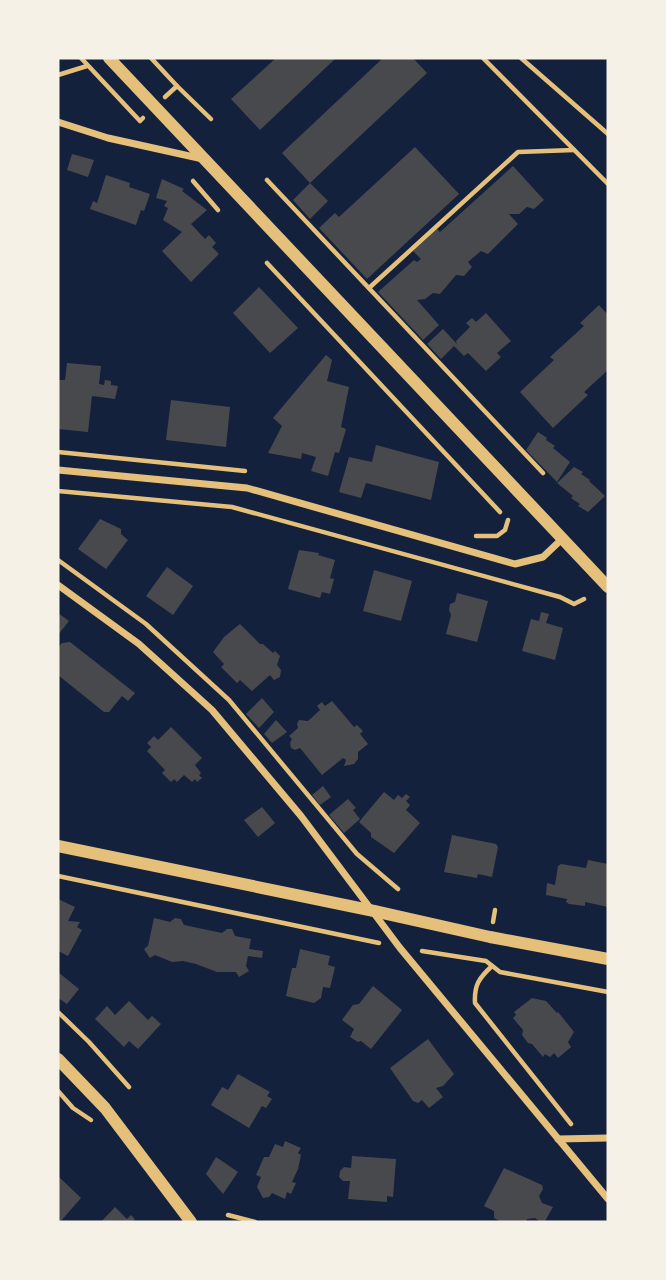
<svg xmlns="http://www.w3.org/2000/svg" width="666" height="1280" font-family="'Open Sans',sans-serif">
  <rect width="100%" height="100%" fill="#14213d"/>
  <g fill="#48494c">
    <path d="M 276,58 L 336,58 L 260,130 L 231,99 Z"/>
    <path d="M 383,58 L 413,58 L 427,73 L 310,183 L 282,153 Z"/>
    <path d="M 415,147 L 459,194 L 367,279 L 319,228 L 335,213 L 339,217 Z"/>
    <path d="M 72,154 L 94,160 L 88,177 L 67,170 Z"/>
    <path d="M 513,166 L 544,200 L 534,209 L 527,207 L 519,214 L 509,214 L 518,224 L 488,254 L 481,251 L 468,262 L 472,267 L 464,276 L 456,275 L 440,294 L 433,293 L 425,299 L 417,300 L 439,325 L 423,340 L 378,292 L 414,260 L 417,262 L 421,259 L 413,251 L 437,229 L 440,232 Z"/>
    <path d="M 106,175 L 130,183 L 129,187 L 150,194 L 144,211 L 141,210 L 136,225 L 90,209 L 93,201 L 97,203 Z"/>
    <path d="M 162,179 L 184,189 L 182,191 L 207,210 L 191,224 L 205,239 L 209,235 L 216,243 L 212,247 L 219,254 L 191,282 L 162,251 L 182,232 L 163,220 L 168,208 L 164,206 L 167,201 L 156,198 Z"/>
    <path d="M 310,183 L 328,201 L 310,219 L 293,200 Z"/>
    <path d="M 259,287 L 298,328 L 270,353 L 233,313 Z"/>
    <path d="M 599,305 L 608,315 L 608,370 L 584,392 L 588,395 L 553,428 L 520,392 L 554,360 L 550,357 L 584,326 L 580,323 Z"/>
    <path d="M 486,313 L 511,341 L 497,353 L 501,357 L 486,371 L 468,353 L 464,356 L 454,346 L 441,359 L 427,344 L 443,329 L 457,344 L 456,341 L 470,327 L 466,323 L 472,318 L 476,322 Z"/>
    <path d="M 326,355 L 332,360 L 327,381 L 349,387 L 341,427 L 346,429 L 339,453 L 335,452 L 328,476 L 311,471 L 316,457 L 302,453 L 301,459 L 268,453 L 282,426 L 273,418 Z"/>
    <path d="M 67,363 L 101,366 L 99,384 L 104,385 L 105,380 L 111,381 L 111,385 L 118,386 L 115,399 L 92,396 L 88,432 L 58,429 L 58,380 L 65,380 Z"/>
    <path d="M 171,400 L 230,407 L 226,447 L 166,440 Z"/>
    <path d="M 538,432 L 547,438 L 546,440 L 555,446 L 553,448 L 570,462 L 557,482 L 526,450 Z"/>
    <path d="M 376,445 L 439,462 L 431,500 L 366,483 L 361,498 L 339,492 L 349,457 L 372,462 Z"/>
    <path d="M 574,467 L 583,472 L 581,474 L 590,480 L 589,481 L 605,496 L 588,512 L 578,506 L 580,504 L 571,498 L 573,496 L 557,483 Z"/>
    <path d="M 100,519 L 121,529 L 121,534 L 128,540 L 106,569 L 78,549 Z"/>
    <path d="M 299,550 L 319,553 L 318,555 L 335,560 L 330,578 L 334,579 L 330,594 L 322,592 L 320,598 L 288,589 Z"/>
    <path d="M 167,567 L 193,586 L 173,615 L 146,596 Z"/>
    <path d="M 374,570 L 412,581 L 401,621 L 363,611 Z"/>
    <path d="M 457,593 L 488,601 L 477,642 L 446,634 L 451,615 L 449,610 L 450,604 L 455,602 Z"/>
    <path d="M 541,612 L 549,614 L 546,623 L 563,628 L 555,660 L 522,651 L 531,619 L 539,621 Z"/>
    <path d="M 58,613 L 69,621 L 58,635 Z"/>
    <path d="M 240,624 L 260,644 L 263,644 L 273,653 L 275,651 L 280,656 L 277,665 L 281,670 L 280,677 L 274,680 L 270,675 L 252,691 L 240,680 L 237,683 L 221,667 L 224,664 L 213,652 L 224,637 Z"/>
    <path d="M 70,642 L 135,693 L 128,701 L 122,696 L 109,712 L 104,712 L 58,675 L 58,648 L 62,643 Z"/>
    <path d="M 262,698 L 274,712 L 259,728 L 246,714 Z"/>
    <path d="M 332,701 L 354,727 L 357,725 L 363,731 L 360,734 L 368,744 L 358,752 L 358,759 L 354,764 L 344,766 L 346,760 L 343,758 L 322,775 L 300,748 L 295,750 L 291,748 L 290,743 L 292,739 L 289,736 L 298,728 L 297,724 L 299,720 L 308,721 L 320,710 L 317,706 L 322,702 L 325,706 Z"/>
    <path d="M 276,720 L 287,732 L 272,743 L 264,734 Z"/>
    <path d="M 171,727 L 202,758 L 195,765 L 201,773 L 199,775 L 202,778 L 197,782 L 195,779 L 192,782 L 184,775 L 177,782 L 174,779 L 171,782 L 162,773 L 165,770 L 147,751 L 151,747 L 147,743 L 154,736 L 158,740 Z"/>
    <path d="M 323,786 L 331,797 L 320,805 L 312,795 Z"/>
    <path d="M 384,792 L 394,800 L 398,795 L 402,798 L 406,794 L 410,797 L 406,801 L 410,805 L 406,810 L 420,823 L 394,853 L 371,837 L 371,833 L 359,822 Z"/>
    <path d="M 348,799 L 356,808 L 353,810 L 360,819 L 344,833 L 329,815 Z"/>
    <path d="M 262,807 L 275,823 L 258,837 L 244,820 Z"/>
    <path d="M 452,835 L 496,844 L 498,847 L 492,877 L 478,874 L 477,878 L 444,872 Z"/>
    <path d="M 588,860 L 608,864 L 608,907 L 585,902 L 585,906 L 569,904 L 566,902 L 567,899 L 546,895 L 547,883 L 555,885 L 558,866 L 561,864 L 586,868 Z"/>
    <path d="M 58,899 L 75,907 L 68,921 L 80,922 L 77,927 L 82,930 L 68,956 L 58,951 Z"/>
    <path d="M 154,918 L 170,922 L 175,918 L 181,919 L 184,925 L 222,933 L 227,929 L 232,929 L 235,936 L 251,939 L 249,949 L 263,951 L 262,958 L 248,956 L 246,966 L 249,971 L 239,977 L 236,972 L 217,972 L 196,964 L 183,961 L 172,962 L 155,955 L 150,958 L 144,949 L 148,946 Z"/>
    <path d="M 300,949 L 330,956 L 328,965 L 335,967 L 330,988 L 323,987 L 321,998 L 314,1003 L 286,996 L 292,968 L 296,968 Z"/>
    <path d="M 58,972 L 79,989 L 67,1004 L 58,998 Z"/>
    <path d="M 373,986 L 402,1010 L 371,1049 L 361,1041 L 358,1042 L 350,1037 L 354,1029 L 342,1020 L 353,1005 L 359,1004 Z"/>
    <path d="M 532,998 L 546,1001 L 557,1013 L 558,1012 L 574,1032 L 568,1042 L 571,1047 L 558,1058 L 554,1053 L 550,1057 L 545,1054 L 543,1057 L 532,1044 L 528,1043 L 522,1035 L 523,1030 L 513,1018 L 516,1015 L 514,1012 Z"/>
    <path d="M 129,1001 L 148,1020 L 152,1016 L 161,1024 L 138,1049 L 129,1041 L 124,1047 L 95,1019 L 107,1006 L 115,1015 Z"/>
    <path d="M 428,1039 L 454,1074 L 443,1086 L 436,1088 L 443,1097 L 429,1108 L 422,1100 L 418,1103 L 413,1101 L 390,1068 Z"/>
    <path d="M 238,1074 L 270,1092 L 267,1096 L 272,1099 L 266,1108 L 262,1106 L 249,1128 L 211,1105 L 222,1087 L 228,1090 Z"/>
    <path d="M 285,1141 L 301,1148 L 298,1153 L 301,1155 L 298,1169 L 292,1182 L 296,1183 L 291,1194 L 287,1192 L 285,1199 L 272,1193 L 269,1197 L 263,1198 L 257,1187 L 261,1177 L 256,1175 L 264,1157 L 269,1157 L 275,1144 L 283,1147 Z"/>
    <path d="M 352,1156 L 396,1159 L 393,1197 L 387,1196 L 387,1202 L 348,1199 L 350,1181 L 343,1181 L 339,1177 L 340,1171 L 344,1167 L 351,1168 Z"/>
    <path d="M 216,1157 L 238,1172 L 223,1194 L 206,1174 Z"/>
    <path d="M 504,1168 L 542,1185 L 543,1189 L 539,1196 L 542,1203 L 553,1207 L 545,1221 L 541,1222 L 535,1218 L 527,1219 L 526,1222 L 500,1221 L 494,1218 L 494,1211 L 484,1206 Z"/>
    <path d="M 58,1176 L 81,1198 L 60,1222 L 58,1222 Z"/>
    <path d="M 115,1207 L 127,1219 L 131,1215 L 135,1219 L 132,1222 L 101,1222 Z"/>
  </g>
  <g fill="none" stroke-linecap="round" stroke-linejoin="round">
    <g stroke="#e5c07b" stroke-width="4.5">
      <path d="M 81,58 L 140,121 L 143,118"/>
      <path d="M 151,58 L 177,86 L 165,97"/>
      <path d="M 483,58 L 608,184"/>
      <path d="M 521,58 L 608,134"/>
      <path d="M 58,75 L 87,66"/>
      <path d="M 177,86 L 211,119"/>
      <path d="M 267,180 L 543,473"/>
      <path d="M 193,181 L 218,210"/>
      <path d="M 267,263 L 500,512"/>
      <path d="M 369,288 L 518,152 L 574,150"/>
      <path d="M 58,452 L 245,471"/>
      <path d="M 58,491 L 232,507 L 560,597 L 574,604 L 584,599"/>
      <path d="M 476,536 L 497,536 L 505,530 L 508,520"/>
      <path d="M 58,560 L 146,624 L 229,700 L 357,854 L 398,889"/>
      <path d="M 58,876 L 379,943"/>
      <path d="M 493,922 L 495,910"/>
      <path d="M 422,951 L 486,961 L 500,972 L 608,992"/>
      <path d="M 492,966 C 479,978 474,985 475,1003 L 571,1124"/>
      <path d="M 58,1012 L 89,1042 L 129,1087"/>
      <path d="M 58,1091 L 73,1108 L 91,1120"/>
      <path d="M 228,1215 L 255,1222"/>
    </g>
    <g stroke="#e5c07b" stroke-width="7">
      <path d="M 58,122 L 108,138 L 203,159"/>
      <path d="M 58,470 L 247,488 L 515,564 L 543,557 L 562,539"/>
      <path d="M 58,585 L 139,644 L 212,710 L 301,816 L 400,948 L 608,1199"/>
      <path d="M 558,1139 L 608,1138"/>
    </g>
    <g stroke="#e5c07b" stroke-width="12">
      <path d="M 109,58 L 608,587"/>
      <path d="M 58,846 L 374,911 L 490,937 L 608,959"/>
      <path d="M 58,1059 L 105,1108 L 191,1222"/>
    </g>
  </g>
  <rect width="666" height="1280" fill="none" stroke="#f6f1e7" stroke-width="119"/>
</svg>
